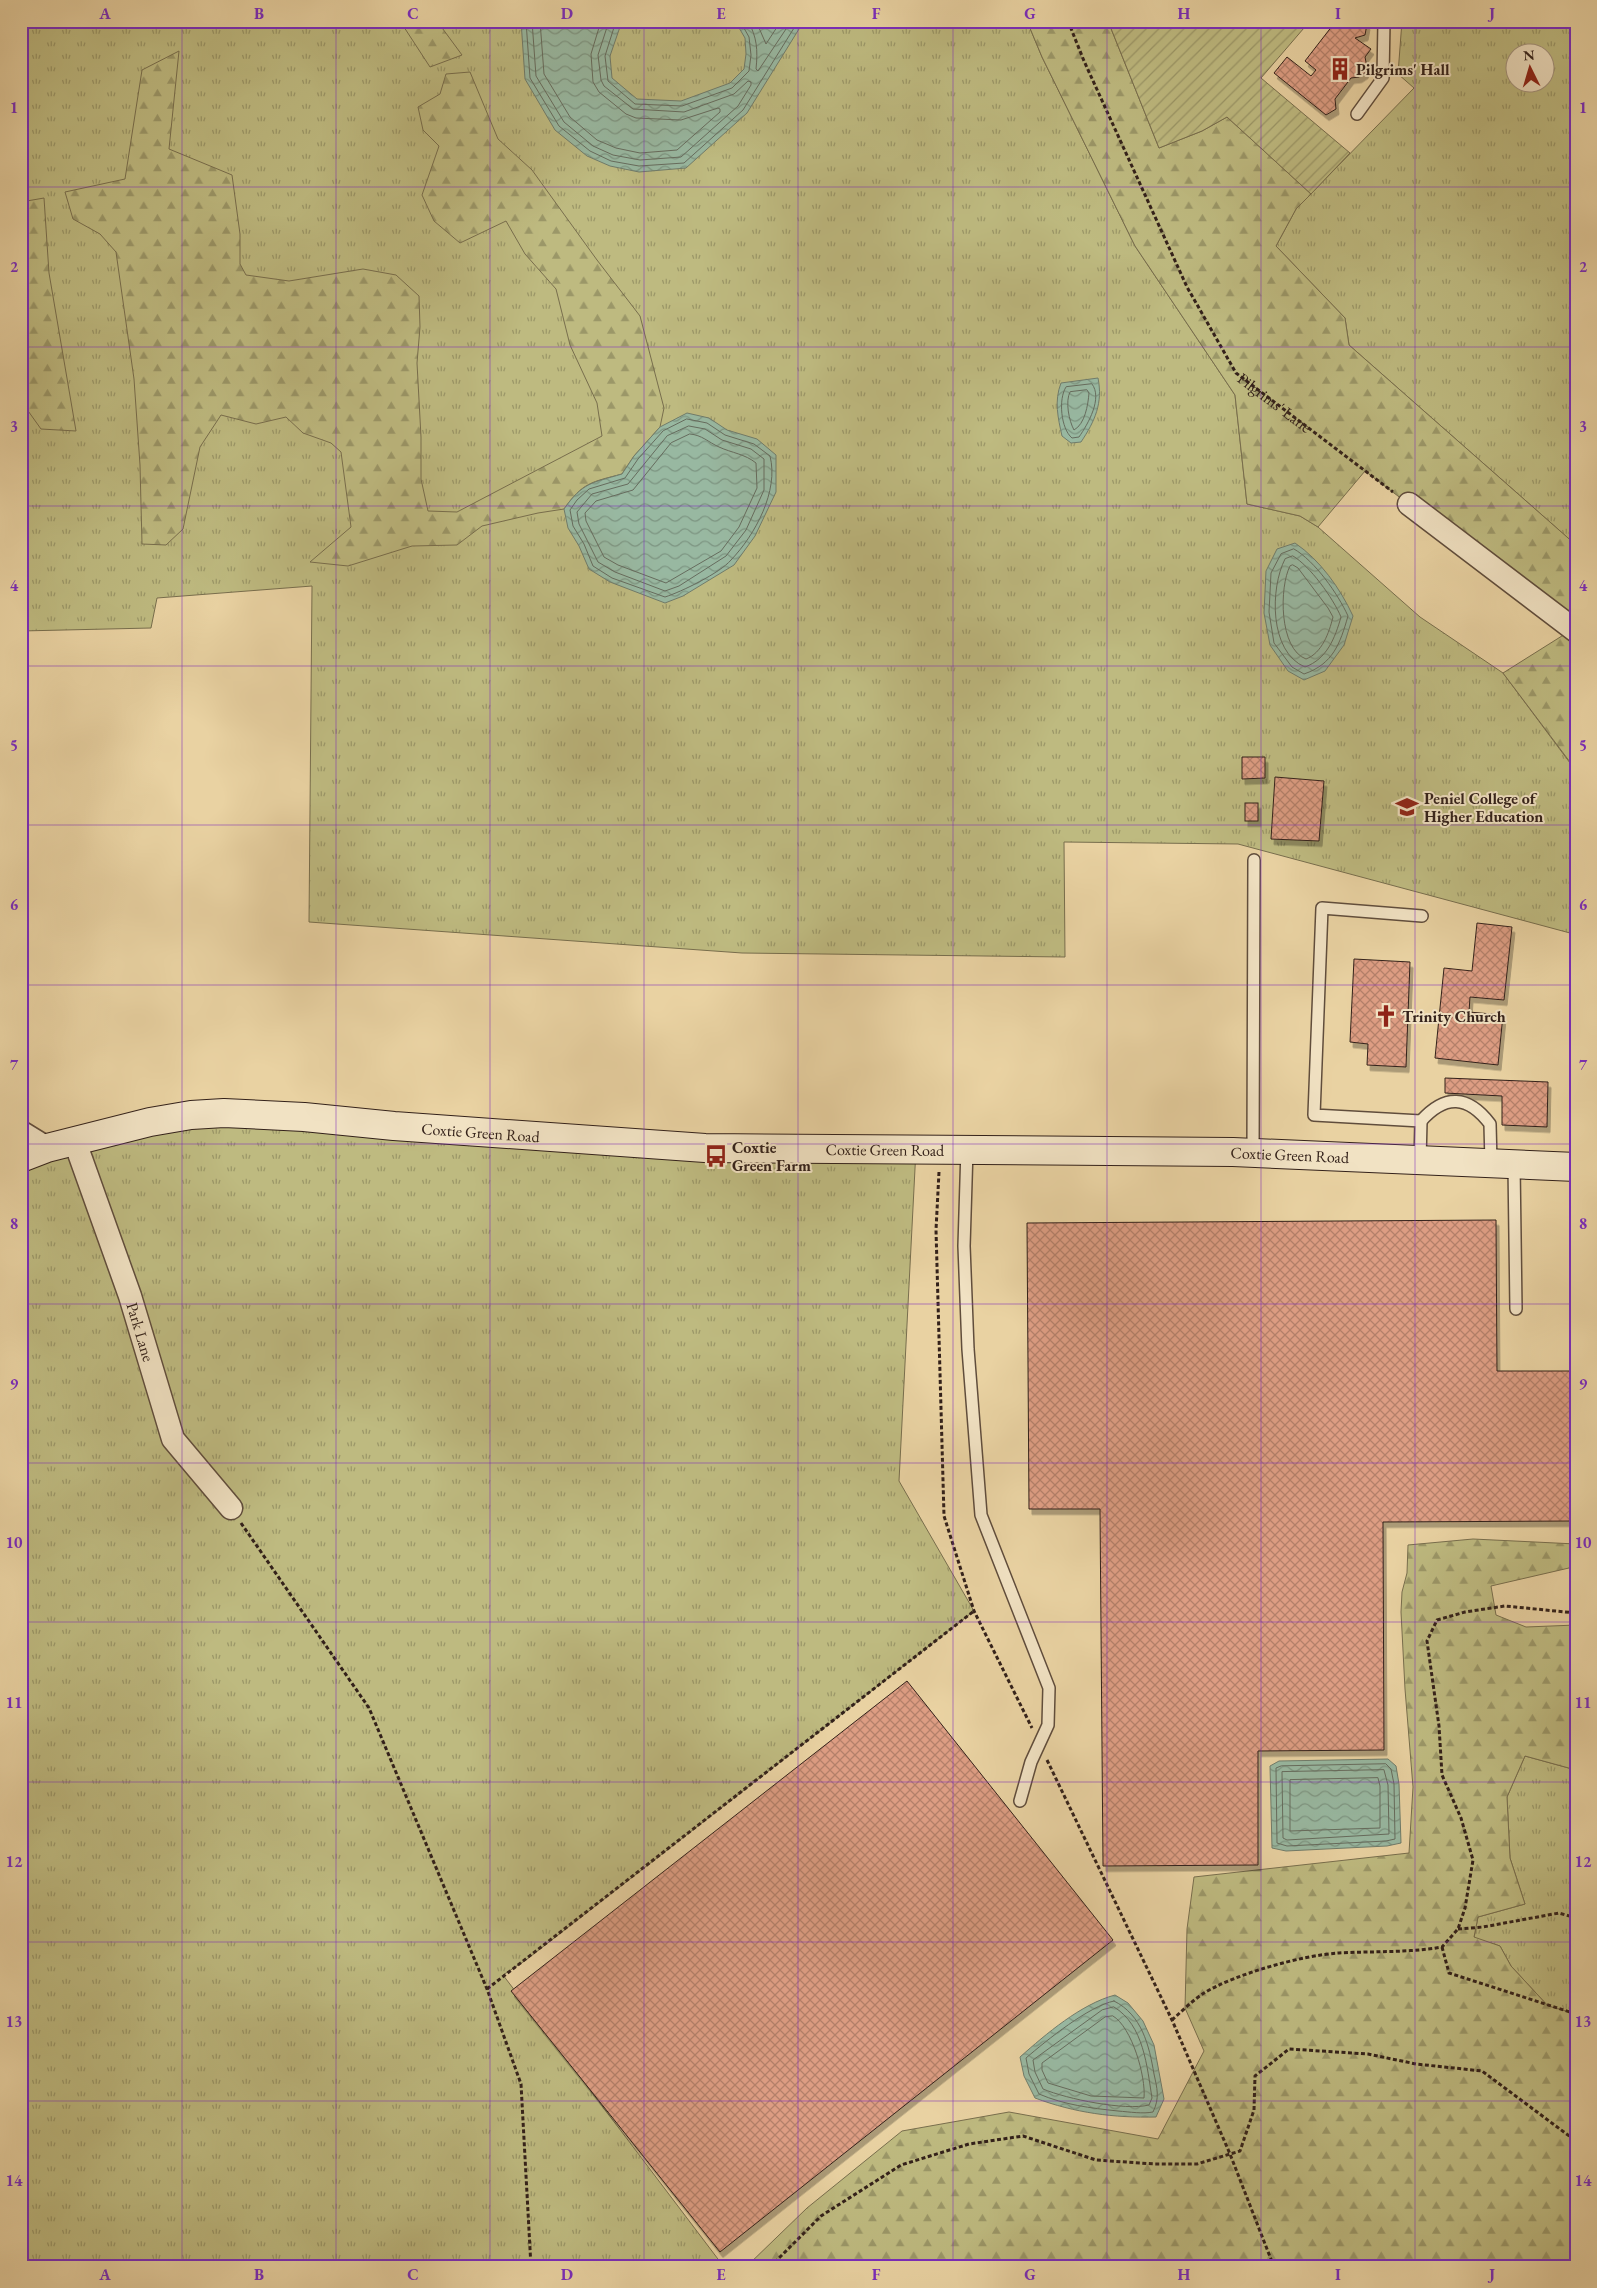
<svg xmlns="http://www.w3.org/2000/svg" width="1597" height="2288" font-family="'EB Garamond',serif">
  <defs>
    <pattern id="grass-tufts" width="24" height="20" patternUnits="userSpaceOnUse" patternTransform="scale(1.25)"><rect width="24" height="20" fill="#beba80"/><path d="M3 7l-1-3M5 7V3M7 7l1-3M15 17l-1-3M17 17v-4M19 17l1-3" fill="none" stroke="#9b9768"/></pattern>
    <pattern id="forest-firs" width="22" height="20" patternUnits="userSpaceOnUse" patternTransform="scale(1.25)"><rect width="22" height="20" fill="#beba80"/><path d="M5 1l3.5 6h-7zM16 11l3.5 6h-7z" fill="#9b9768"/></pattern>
    <pattern id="garden-furrows" width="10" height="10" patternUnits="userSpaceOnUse" patternTransform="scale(1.25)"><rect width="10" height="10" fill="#beba80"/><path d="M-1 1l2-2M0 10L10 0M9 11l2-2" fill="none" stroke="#9b9768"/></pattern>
    <pattern id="water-waves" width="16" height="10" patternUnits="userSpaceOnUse" patternTransform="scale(1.25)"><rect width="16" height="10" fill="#98b8a1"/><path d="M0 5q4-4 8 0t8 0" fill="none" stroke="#7d9582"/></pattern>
    <pattern id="building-cross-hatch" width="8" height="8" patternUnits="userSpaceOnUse" patternTransform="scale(1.25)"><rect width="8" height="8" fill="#dd9d83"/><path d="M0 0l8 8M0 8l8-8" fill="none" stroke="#b4806a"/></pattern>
    <filter id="shadow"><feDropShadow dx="3" dy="5.5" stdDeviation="0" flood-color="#0004"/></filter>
  </defs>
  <rect width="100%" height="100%" fill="#e9d2a2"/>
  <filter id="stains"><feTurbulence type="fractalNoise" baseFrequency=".004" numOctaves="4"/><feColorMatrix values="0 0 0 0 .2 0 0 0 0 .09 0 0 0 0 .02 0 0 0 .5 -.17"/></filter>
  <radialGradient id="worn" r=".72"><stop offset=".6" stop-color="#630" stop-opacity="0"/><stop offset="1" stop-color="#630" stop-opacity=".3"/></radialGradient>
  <g fill="url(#grass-tufts)" stroke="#786e4d" fill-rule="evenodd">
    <path d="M 21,21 L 1027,21 L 1042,57 L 1135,246 L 1235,395 L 1247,504 L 1300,516 L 1318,527 L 1420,617 L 1503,673 L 1576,771 L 1576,929 L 1570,933 L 1238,844 L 1064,842 L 1065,957 L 742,953 L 309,922 L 312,586 L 157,598 L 151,628 L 21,631 Z"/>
    <path d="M 1402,21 L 1576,21 L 1576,545 L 1349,345 L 1345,318 L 1276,246 L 1296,209 L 1414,88 L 1398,74 ZM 1514,52 L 1544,52 L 1544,82 L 1514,82 Z"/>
    <path d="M 150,1122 L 916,1149 L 899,1481 L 974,1611 L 526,1960 L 503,1975 L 724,2267 L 21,2267 L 21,1154 Z"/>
    <path d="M 1525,1756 L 1576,1770 L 1576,2014 L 1548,2006 L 1511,1966 L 1500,1946 L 1474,1938 L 1478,1917 L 1525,1904 L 1510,1858 L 1507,1797 Z"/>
  </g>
  <g fill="url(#forest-firs)" stroke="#786e4d">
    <path d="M 400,21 L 437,21 L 462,55 L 430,67 Z"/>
    <path d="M 1027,21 L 1108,21 L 1159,148 L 1202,131 L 1227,117 L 1311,194 L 1296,209 L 1276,246 L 1345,318 L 1349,345 L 1576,545 L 1576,770 L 1503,673 L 1573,629 L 1365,471 L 1318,527 L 1300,516 L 1247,504 L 1235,395 L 1135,246 L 1042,57 Z"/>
    <path d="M 179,51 L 169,149 L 232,175 L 240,234 L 240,264 L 246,275 L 289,281 L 363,269 L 396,275 L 419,296 L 420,327 L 417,363 L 421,437 L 421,479 L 428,511 L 457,512 L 602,436 L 597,403 L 570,345 L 556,289 L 525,254 L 506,221 L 460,243 L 434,221 L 422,195 L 439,146 L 423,130 L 418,107 L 440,94 L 446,74 L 470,72 L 498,139 L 532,170 L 597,260 L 640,316 L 664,408 L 660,427 L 634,456 L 622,474 C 592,482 583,482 564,509 L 538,513 L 482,526 L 457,545 L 412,546 L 348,566 L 310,562 L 351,527 L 341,452 L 331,443 L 303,433 L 286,417 L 256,424 L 221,415 L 200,447 L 183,529 L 166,545 L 142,544 L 140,465 L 134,379 L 116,252 L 100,234 L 73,219 L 65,192 L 125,179 L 142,70 Z"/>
    <path d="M 44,198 L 49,273 L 76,431 L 41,429 L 21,401 L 21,202 Z"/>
    <path d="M 1473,1539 L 1576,1544 L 1576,1558 L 1569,1568 L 1491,1586 L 1496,1615 L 1526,1627 L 1576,1625 L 1576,1770 L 1525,1756 L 1507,1797 L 1510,1858 L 1525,1904 L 1478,1917 L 1474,1937 L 1500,1946 L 1511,1966 L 1548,2006 L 1576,2014 L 1576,2267 L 746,2267 L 807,2208 L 902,2131 L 1009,2112 L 1158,2139 L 1204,2051 L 1185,2008 L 1187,1929 L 1194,1877 L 1409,1853 L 1413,1787 L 1405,1689 L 1401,1612 L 1402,1592 L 1407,1573 L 1408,1545 Z"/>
  </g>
  <path fill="url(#garden-furrows)" stroke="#786e4d" d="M 1108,21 L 1310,21 L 1261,78 L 1350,153 L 1311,194 L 1227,117 L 1202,131 L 1159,148 Z"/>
  <g fill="url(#water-waves)" stroke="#707c6b">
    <path d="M 521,21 L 622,21 L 610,56 L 612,78 L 637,99 L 681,101 L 730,83 L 744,69 L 746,54 L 745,38 L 735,21 L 800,21 L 799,29 L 747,113 L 686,168 L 639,172 L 610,166 L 587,156 L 555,130 L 525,79 Z"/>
    <path d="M 1098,378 C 1103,403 1095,421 1081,442 L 1071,443 L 1062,436 C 1058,418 1054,401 1061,383 Z"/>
    <path d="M 687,413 L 709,418 L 727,430 L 757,439 L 776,455 L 776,492 L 755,536 L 734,565 L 683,596 L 665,603 L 610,582 L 589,569 L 579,546 L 568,528 L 564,509 C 583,482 592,483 622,474 L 634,456 L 660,427 Z"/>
    <path d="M 1295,543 C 1320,560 1340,588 1353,616 L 1344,645 L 1325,671 L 1304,680 L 1288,671 L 1270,645 L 1264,613 L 1266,571 L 1277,549 Z"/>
    <path d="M 1388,1759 L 1396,1766 L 1399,1784 L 1401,1843 L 1387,1846 L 1286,1851 L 1272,1848 L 1270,1766 L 1279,1761 Z"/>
    <path d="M 1115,1995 L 1128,2003 L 1143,2021 L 1154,2045 L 1164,2099 L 1156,2117 C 1114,2118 1075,2113 1035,2098 L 1024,2076 L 1020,2057 C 1046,2034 1081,2004 1115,1995 Z"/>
  </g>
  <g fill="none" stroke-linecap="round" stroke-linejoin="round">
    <g stroke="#666c5e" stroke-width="1">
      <path d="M 526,21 L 530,78 L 559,126 L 590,151 L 611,161 L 639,166 L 684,163 L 743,110 L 794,28 L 795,21"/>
      <path d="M 532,21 L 536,76 L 564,122 L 593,146 L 613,155 L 640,160 L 681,157 L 738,106 L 751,85 L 751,82 L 748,81 L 734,94 L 684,112 L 633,109 L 604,86 L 601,80 L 598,55 L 609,21"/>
      <path d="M 540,21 L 544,74 L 570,117 L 597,140 L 616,148 L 640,153 L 677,150 L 720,112 L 720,109 L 718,108 L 681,120 L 636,118 L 626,114 L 599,92 L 593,82 L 591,54 L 601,21"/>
      <path d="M 616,21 L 605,56 L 608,81 L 635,104 L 659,105 L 682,106 L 732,88 L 749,71 L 751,55 L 749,37 L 740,21"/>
      <path d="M 748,21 C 757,37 758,50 756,69 L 758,71 L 788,26 L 788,21"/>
      <path d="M 756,21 L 766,44 L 781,21"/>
      <path d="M 1092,384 C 1103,398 1088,424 1079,437 L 1072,438 C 1061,429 1058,399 1066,387 Z"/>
      <path d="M 1087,390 L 1089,393 C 1088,405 1085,424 1074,430 C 1069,421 1065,401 1070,392 Z"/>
      <path d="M 687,419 L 707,423 L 725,435 L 754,444 L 770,456 C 779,491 755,535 731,560 C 720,573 681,592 665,597 L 612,578 L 593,566 L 584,544 L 573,526 L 570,510 L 577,500 L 589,489 L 625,478 L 638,459 L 663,431 Z"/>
      <path d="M 689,426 L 705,429 L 722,440 L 751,449 L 764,459 L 764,490 L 746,530 L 726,556 L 679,586 L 665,591 L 615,572 L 598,562 L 579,524 L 577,512 L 592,494 L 628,484 L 667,436 Z"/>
      <path d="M 690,434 C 702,435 708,442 719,447 C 732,453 745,454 756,463 L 757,488 L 739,527 L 721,551 L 666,583 L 618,565 L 604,557 L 586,521 L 585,513 L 596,501 L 633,490 L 671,443 Z"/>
      <path d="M 1294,549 C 1315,561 1338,594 1348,616 C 1340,644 1333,664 1304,674 L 1292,667 L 1274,643 L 1269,612 L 1271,573 L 1281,554 Z"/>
      <path d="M 1293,556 C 1310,566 1333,598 1341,617 C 1335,638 1327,659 1305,667 C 1269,652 1270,588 1285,559 Z"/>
      <path d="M 1293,565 L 1298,568 L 1328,608 L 1333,617 C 1329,633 1322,653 1306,659 C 1279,649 1279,587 1290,566 Z"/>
      <path d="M 1386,1764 L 1391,1769 L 1394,1784 L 1395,1839 L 1386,1841 L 1287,1846 L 1277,1843 L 1276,1768 L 1281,1766 Z"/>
      <path d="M 1384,1770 L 1388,1785 L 1389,1834 L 1287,1840 L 1283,1838 L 1282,1772 Z"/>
      <path d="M 1378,1778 L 1380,1786 L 1380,1828 L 1290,1831 L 1290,1780 Z"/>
      <path d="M 1114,2001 C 1142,2015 1149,2045 1154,2074 C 1157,2088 1160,2098 1153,2112 C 1143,2114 1130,2112 1118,2111 C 1090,2108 1065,2105 1039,2094 L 1029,2074 L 1026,2058 C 1047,2040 1089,2006 1114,2001 Z"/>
      <path d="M 1114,2007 C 1144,2025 1147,2067 1152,2098 L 1149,2105 C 1125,2111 1067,2099 1043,2089 L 1035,2072 L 1033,2060 L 1102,2010 Z"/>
      <path d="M 1113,2016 C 1132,2027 1146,2077 1144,2098 L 1091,2096 L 1048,2083 L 1042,2070 L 1042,2063 L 1105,2017 Z"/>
    </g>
  </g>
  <g fill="url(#building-cross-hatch)" stroke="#33211a" filter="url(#shadow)">
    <path d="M 1336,21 L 1364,21 L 1367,24 L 1365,35 L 1355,38 L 1371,49 L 1365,57 L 1367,67 L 1365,73 L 1359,77 L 1351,78 L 1335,99 L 1336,109 L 1326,115 L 1274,73 L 1287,57 L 1311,76 L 1316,70 L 1305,61 Z"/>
    <path d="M 1242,757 L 1265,757 L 1265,778 L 1242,779 Z"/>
    <path d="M 1275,777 L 1324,781 L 1319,841 L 1271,839 Z"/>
    <rect x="1245" y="803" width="13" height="18"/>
    <path d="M 1477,923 L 1512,927 L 1504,1000 L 1470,997 L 1469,1012 L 1503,1015 L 1498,1065 L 1435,1058 L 1444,968 L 1472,971 Z"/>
    <path d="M 1354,959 L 1410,962 L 1406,1067 L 1367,1065 L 1368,1044 L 1350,1042 Z"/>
    <path d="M 1445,1078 L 1548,1082 L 1547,1127 L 1502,1125 L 1502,1096 L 1445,1093 Z"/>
    <path d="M 1496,1220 L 1497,1371 L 1576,1371 L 1576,1521 L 1383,1522 L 1384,1750 L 1258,1751 L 1258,1865 L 1103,1866 L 1100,1509 L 1029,1509 L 1027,1223 Z"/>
    <path d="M 907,1681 L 1113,1940 L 720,2252 L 511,1991 Z"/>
  </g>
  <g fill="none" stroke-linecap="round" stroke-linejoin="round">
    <defs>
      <g id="lane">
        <path d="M 1357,114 L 1383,78 L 1384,21"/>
        <path d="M 1421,1121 C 1445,1094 1468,1095 1490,1124 L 1491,1163"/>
        <path d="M 967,1149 L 964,1246 L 968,1349 L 981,1515 L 1049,1688 L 1048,1725 L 1031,1762 L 1020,1801"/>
        <path d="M 1253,1153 L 1254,860"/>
        <path d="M 1420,1161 L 1421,1121 L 1314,1115 L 1322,908 L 1422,916"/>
        <path d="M 1514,1165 L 1516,1309"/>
      </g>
      <g id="street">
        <path d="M 1409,504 L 1576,631"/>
        <path d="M 21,1132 L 47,1148"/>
        <path id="s2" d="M 75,1142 L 130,1296 L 173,1439 L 231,1508"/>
      </g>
      <g id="secondary">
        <path id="s3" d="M 21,1158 L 47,1148 L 150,1122 L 191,1115 L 224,1113 L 304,1117 L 394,1126 L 705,1148 L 1233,1152 L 1576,1167"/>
      </g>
    </defs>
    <use href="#lane" stroke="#604d3c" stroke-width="14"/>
    <use href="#street" stroke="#604d3c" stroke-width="25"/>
    <use href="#secondary" stroke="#33211a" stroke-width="30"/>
    <g stroke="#33211a" stroke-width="3" stroke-dasharray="4 2.5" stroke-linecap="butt">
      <path id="s1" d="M 1068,21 L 1084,61 L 1187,287 L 1236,373 L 1393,492"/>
      <path d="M 939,1172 L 936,1230 L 944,1516 L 974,1611 L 1032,1728"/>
      <path d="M 241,1523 L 369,1708 L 487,1989 L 521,2084 L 531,2267"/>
      <path d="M 1047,1760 L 1172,2020 L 1230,2154 L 1274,2267"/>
      <path d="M 1458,1929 L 1483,1927 L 1559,1913 L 1576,1918"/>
      <path d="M 1442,1947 L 1449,1973 L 1576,2014"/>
      <path d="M 487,1989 L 974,1611"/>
      <path d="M 1172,2020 C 1182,2011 1193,2000 1204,1993 C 1235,1974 1303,1955 1339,1953 C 1374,1951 1408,1953 1442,1947 L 1458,1929 L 1465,1908 L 1473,1860 L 1461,1818 L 1442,1775 L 1439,1726 L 1427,1641 L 1437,1620 L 1465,1612 L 1505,1606 L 1576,1613"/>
      <path d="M 770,2267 L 821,2216 L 901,2165 L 969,2144 L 1023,2136 L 1096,2160 L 1155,2164 L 1197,2164 L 1240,2151 L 1254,2110 L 1255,2076 L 1289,2049 L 1368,2054 L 1416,2064 L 1482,2071 L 1576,2141"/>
    </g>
    <use href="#lane" stroke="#f1e2c3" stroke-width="11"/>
    <use href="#street" stroke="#f1e2c3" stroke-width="22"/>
    <use href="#secondary" stroke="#f1e2c3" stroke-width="28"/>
  </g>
  <path fill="none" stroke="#7b2cbf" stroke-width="1" stroke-opacity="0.55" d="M 182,21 L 182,2267M 336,21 L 336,2267M 490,21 L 490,2267M 644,21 L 644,2267M 798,21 L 798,2267M 953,21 L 953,2267M 1107,21 L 1107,2267M 1261,21 L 1261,2267M 1415,21 L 1415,2267M 21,187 L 1576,187M 21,347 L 1576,347M 21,506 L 1576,506M 21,666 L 1576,666M 21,825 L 1576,825M 21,985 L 1576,985M 21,1144 L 1576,1144M 21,1304 L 1576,1304M 21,1463 L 1576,1463M 21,1622 L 1576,1622M 21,1782 L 1576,1782M 21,1942 L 1576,1942M 21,2101 L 1576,2101"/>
  <defs>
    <symbol id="building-bare" viewBox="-9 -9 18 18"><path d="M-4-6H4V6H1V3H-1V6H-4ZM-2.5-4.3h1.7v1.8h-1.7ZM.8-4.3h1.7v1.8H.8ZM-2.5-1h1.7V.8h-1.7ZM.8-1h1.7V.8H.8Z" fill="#8f2418" stroke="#f1e2c3" stroke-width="2.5" paint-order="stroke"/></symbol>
    <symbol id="school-bare" viewBox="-9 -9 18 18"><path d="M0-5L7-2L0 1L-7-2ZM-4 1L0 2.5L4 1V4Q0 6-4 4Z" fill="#8f2418" stroke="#f1e2c3" stroke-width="2.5" paint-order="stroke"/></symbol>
    <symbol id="church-bare" viewBox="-9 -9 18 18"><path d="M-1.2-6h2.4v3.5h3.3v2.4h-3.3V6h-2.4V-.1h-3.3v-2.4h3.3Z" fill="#8f2418" stroke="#f1e2c3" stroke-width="2.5" paint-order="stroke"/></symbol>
    <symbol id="bus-bare" viewBox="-9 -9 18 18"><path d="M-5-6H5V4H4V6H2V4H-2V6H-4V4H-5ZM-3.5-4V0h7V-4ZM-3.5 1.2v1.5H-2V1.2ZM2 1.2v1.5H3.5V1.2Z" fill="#8f2418" stroke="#f1e2c3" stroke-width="2.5" paint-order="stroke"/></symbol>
  </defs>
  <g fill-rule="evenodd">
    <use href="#building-bare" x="1324" y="53" width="32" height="32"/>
    <use href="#school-bare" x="1391" y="791" width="32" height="32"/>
    <use href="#church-bare" x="1370" y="1000" width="32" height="32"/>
    <use href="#bus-bare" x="700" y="1140" width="32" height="32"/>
  </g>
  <g text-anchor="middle" stroke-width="4" stroke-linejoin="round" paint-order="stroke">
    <g font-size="16" font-weight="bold" fill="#33211a" stroke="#f1e2c3" text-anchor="start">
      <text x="1356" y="75">Pilgrims' Hall</text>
      <text x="1424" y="804">Peniel College of<tspan x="1424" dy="18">Higher Education</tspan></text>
      <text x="1402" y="1022">Trinity Church</text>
      <text x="732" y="1153">Coxtie<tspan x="732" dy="18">Green Farm</tspan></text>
    </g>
    <g font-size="16" fill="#33211a" stroke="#f1e2c3">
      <text dy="6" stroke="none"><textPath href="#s1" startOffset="439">Pilgrims' Lane</textPath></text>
      <text dy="6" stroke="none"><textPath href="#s3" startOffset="466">Coxtie Green Road</textPath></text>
      <text dy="6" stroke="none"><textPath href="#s3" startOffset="871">Coxtie Green Road</textPath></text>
      <text dy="6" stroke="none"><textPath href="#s3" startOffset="1276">Coxtie Green Road</textPath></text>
      <text dy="6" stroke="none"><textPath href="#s2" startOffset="201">Park Lane</textPath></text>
    </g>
  </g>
  <rect width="1597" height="2288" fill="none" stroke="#e9d2a2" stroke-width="55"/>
  <g transform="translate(1530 68) rotate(355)"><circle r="24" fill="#f1e2c3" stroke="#a5957f"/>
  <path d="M0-4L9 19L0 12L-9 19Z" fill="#8f2418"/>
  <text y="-8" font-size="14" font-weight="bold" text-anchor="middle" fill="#33211a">N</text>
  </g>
  <rect x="28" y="28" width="1542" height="2232" fill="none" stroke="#7b2cbf" stroke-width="2"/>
  <g font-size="16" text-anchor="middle" font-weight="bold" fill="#7b2cbf">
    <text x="105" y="19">A</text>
    <text x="259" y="19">B</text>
    <text x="413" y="19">C</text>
    <text x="567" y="19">D</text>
    <text x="721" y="19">E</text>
    <text x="876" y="19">F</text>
    <text x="1030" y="19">G</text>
    <text x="1184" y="19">H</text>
    <text x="1338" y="19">I</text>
    <text x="1492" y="19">J</text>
    <text x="14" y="113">1</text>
    <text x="1583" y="113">1</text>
    <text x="14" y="272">2</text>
    <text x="1583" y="272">2</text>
    <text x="14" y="432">3</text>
    <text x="1583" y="432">3</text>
    <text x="14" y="591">4</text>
    <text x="1583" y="591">4</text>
    <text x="14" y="751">5</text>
    <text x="1583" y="751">5</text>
    <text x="14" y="910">6</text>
    <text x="1583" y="910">6</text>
    <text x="14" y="1070">7</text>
    <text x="1583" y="1070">7</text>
    <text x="14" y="1229">8</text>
    <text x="1583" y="1229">8</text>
    <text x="14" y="1389">9</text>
    <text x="1583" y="1389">9</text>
    <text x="14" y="1548">10</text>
    <text x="1583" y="1548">10</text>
    <text x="14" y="1708">11</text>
    <text x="1583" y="1708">11</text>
    <text x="14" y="1867">12</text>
    <text x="1583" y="1867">12</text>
    <text x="14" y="2027">13</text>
    <text x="1583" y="2027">13</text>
    <text x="14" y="2186">14</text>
    <text x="1583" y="2186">14</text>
    <text x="105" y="2280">A</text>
    <text x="259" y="2280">B</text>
    <text x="413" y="2280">C</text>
    <text x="567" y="2280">D</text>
    <text x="721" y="2280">E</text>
    <text x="876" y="2280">F</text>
    <text x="1030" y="2280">G</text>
    <text x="1184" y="2280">H</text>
    <text x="1338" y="2280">I</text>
    <text x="1492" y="2280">J</text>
  </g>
  <rect width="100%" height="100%" filter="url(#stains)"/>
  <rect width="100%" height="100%" fill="url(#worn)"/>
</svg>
